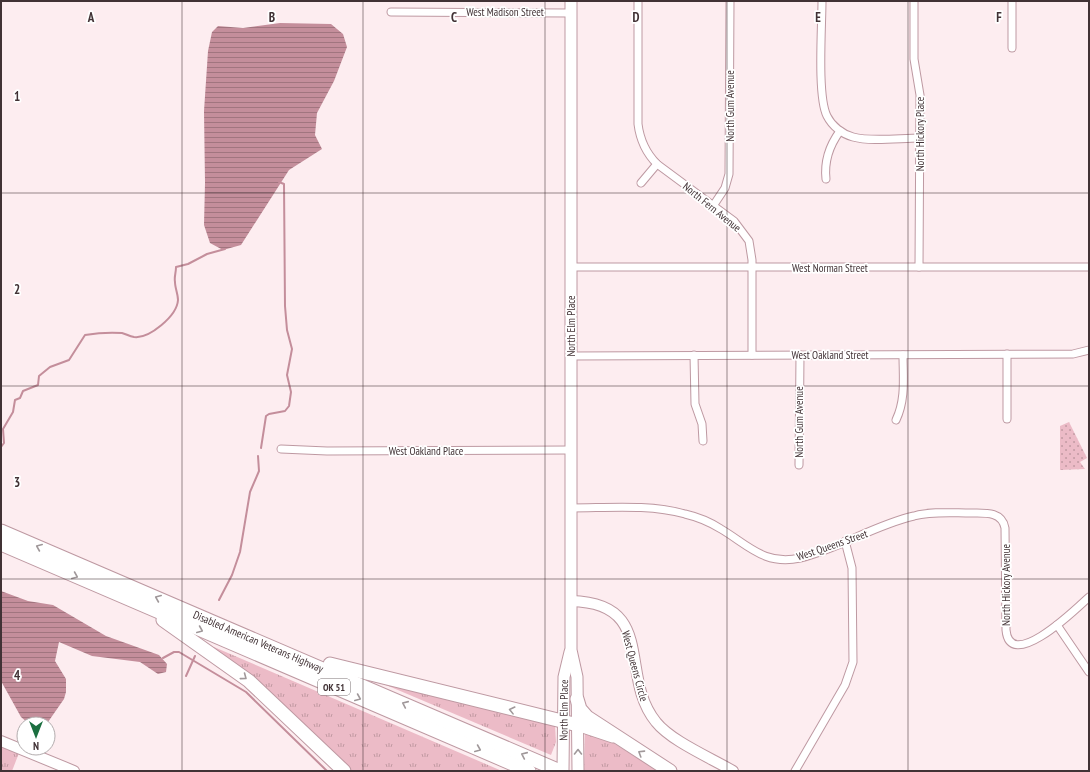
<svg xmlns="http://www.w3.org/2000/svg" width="1090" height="772" font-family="'PT Sans Narrow',sans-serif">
  <defs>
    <pattern id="grass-tufts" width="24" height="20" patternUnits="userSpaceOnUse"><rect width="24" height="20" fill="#ecbbc7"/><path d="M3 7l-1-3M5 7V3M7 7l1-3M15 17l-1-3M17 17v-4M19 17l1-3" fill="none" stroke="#c199a2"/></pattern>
    <pattern id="park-dots" width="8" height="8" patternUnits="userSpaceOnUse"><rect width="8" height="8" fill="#ecbbc7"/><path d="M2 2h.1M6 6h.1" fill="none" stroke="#c199a2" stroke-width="1.8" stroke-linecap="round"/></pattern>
    <pattern id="water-rules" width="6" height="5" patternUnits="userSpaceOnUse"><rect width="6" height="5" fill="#c48e9b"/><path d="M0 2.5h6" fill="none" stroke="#a1757f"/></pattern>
  </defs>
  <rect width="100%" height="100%" fill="#fdedf0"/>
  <g fill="url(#grass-tufts)">
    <path d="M 214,647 L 502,771 L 352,771 L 265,689 L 213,649 Z"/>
    <path d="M 379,682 L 555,725 L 556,742 L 551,755 Z"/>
    <path d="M 585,730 L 607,739 L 658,771 L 584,771 Z"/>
    <path d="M 1,747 L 19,753 L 12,771 L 1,771 Z"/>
  </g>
  <path fill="url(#park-dots)" d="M 1069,422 L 1087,458 L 1080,462 L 1085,469 L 1060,470 L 1060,426 Z"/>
  <g fill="url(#water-rules)">
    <path d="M 280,23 L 331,24 L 343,34 L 347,47 L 334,81 L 317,113 L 315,135 L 322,149 L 289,170 L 241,245 L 223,250 L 210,243 L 204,225 L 205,183 L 204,111 L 208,51 L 212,32 L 218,26 L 243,28 Z"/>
    <path d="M 1,591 L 28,601 L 53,605 L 106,636 L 159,655 L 167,664 L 166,672 L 158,674 L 140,662 L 92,656 L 59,642 L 55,661 L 66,679 L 66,692 L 64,699 L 48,722 L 44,724 L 29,724 L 21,717 L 1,681 Z"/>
  </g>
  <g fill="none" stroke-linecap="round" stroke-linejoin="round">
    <g stroke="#c48e9b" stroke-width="2">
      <path d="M 1,447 L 4,443 L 3,429 L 13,412 L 15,400 L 20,398 L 23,391 L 38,385 L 39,376 L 50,367 L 69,360 L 85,335 C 97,333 109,332 122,333 C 126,334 129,336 134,337 C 149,339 177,316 178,300 C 178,294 175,288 175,282 C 174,277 176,273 176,267 L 188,264 L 207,254 L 225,249"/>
      <path d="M 261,448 L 266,416 L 269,414 L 285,411 L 289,406 L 291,392 L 287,375 L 292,349 L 287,330 L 285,306 L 284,184 L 279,182"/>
      <path d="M 219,600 L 232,575 L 240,552 L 250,492 L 259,471 L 258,456"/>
      <path d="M 163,658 L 174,652 L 179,652 L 246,692 L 327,771"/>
      <path d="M 186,676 L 195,656"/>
    </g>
    <defs>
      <g id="street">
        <path d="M 638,1 L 638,124 C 640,140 646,153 657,164 L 734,221 L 749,241 L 752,260 L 752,355"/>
        <path d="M 822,1 C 822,27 817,96 827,116 C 832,126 842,134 853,137 C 871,142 900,138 920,138"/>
        <path d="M 914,1 L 914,59 L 920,95 L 919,267"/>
        <path d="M 391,12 L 571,13"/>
        <path d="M 1012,48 L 1012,1"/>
        <path d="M 826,179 C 824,161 829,146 840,131"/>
        <path d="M 641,183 L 657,164"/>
        <path d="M 713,206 L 725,188 L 729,174 L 730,1"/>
        <path d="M 571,267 L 1089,267"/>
        <path d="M 694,355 L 695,404 L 702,424 L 703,441"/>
        <path d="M 571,356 L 1073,354 L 1089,350"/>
        <path d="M 1007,419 L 1007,354"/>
        <path d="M 896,420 C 906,399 903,377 903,355"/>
        <path d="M 281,449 L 327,451 L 571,450"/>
        <path d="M 799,465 L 800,355"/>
        <path d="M 571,508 C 608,508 649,504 685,514 C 698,517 710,522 721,529 C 748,545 765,566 800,558 C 839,549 874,525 914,516 C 932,511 952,513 971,513 C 984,513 1002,511 1005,528 L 1006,630 C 1010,674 1078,607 1089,597"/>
        <path d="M 1057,625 L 1089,672"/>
        <path d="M 795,771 L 845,685 L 853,662 L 852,568 L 845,541"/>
      </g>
      <g id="secondary">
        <path d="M 571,601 C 658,603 618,676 656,722 C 671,741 711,758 733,771"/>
        <path d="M 1,741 L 74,771"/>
      </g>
      <g id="primary">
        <path d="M 571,1 L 571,650 L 577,677 L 578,771"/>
        <path id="s1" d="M 563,771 L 564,677 L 570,652"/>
      </g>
      <g id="highway">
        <path id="s2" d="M 1,531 L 560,771"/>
        <path d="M 1,544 L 529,771"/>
        <path d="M 163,620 L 249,681 L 344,771"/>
        <path d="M 330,664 L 586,727 L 613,736"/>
        <path d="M 577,699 L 580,709 L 587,717 L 670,771"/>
      </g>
    </defs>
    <use href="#street" stroke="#be99a2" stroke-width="9"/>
    <use href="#secondary" stroke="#be99a2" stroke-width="12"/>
    <use href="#primary" stroke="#be99a2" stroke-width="13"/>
    <use href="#highway" stroke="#be99a2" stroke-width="15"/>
    <use href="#street" stroke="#fff" stroke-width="7"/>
    <use href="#secondary" stroke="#fff" stroke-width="10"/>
    <use href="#primary" stroke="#fff" stroke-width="11"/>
    <use href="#highway" stroke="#fff" stroke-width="13"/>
  </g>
  <defs><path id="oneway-chevron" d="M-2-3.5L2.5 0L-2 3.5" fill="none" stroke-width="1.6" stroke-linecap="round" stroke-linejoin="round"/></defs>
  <g stroke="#a0989a">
    <use href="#oneway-chevron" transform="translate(39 547) rotate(-157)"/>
    <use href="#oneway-chevron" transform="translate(75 576) rotate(23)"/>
    <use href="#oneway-chevron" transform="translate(158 598) rotate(-157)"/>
    <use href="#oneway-chevron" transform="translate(200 630) rotate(23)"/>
    <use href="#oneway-chevron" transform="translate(244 677) rotate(37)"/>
    <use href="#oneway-chevron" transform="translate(358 698) rotate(23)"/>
    <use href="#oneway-chevron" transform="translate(405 704) rotate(-156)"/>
    <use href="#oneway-chevron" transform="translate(512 710) rotate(-166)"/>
    <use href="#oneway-chevron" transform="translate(478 749) rotate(23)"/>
    <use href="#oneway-chevron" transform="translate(578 752) rotate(-90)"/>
    <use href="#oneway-chevron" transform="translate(641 753) rotate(-148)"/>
    <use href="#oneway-chevron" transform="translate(524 755) rotate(-156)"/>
  </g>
  <path fill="none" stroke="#413235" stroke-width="1" stroke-opacity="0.55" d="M 182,1 L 182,771M 363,1 L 363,771M 545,1 L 545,771M 727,1 L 727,771M 908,1 L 908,771M 1,193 L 1089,193M 1,386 L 1089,386M 1,579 L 1089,579"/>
  <g text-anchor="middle" stroke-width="3.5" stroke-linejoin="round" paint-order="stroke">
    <rect fill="#fff" stroke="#7a7072" stroke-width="1" x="318" y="679" width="32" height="16" rx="3"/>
    <g font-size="10" font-weight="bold" fill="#413235">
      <text x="334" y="691">OK 51</text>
    </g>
    <g font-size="11" fill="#413235" stroke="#fff">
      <text x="505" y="16">West Madison Street</text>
      <text transform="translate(730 106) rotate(-90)" y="4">North Gum Avenue</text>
      <text transform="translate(920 134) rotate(-90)" y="4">North Hickory Place</text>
      <text transform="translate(712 207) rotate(39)" y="4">North Fern Avenue</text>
      <text x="830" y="272">West Norman Street</text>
      <text transform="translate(571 326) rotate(-90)" y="4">North Elm Place</text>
      <text x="830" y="359">West Oakland Street</text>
      <text transform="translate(799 422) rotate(-90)" y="4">North Gum Avenue</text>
      <text x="426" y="455">West Oakland Place</text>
      <text transform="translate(832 545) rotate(-19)" y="4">West Queens Street</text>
      <text transform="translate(1006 585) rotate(-90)" y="4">North Hickory Avenue</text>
      <text dy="4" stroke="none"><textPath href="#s2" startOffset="280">Disabled American Veterans Highway</textPath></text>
      <text transform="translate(635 666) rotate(75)" y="4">West Queens Circle</text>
      <text dy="4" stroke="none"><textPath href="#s1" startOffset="61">North Elm Place</textPath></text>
    </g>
  </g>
  <g font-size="13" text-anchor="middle" font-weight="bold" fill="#413235" stroke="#fff" stroke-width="3.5" stroke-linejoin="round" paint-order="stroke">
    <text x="91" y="22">A</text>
    <text x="272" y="22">B</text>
    <text x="454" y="22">C</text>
    <text x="636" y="22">D</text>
    <text x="818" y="22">E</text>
    <text x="999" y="22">F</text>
    <text x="17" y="101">1</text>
    <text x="17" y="294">2</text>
    <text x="17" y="487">3</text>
    <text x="17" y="680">4</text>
  </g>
  <rect width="1090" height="772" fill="none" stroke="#413235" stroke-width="4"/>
  <g transform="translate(36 736) rotate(180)"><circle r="19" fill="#ffffff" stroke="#b3adae"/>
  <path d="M0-3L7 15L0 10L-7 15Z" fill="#1b6f40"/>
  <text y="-6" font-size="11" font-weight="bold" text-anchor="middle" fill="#413235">N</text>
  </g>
</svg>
